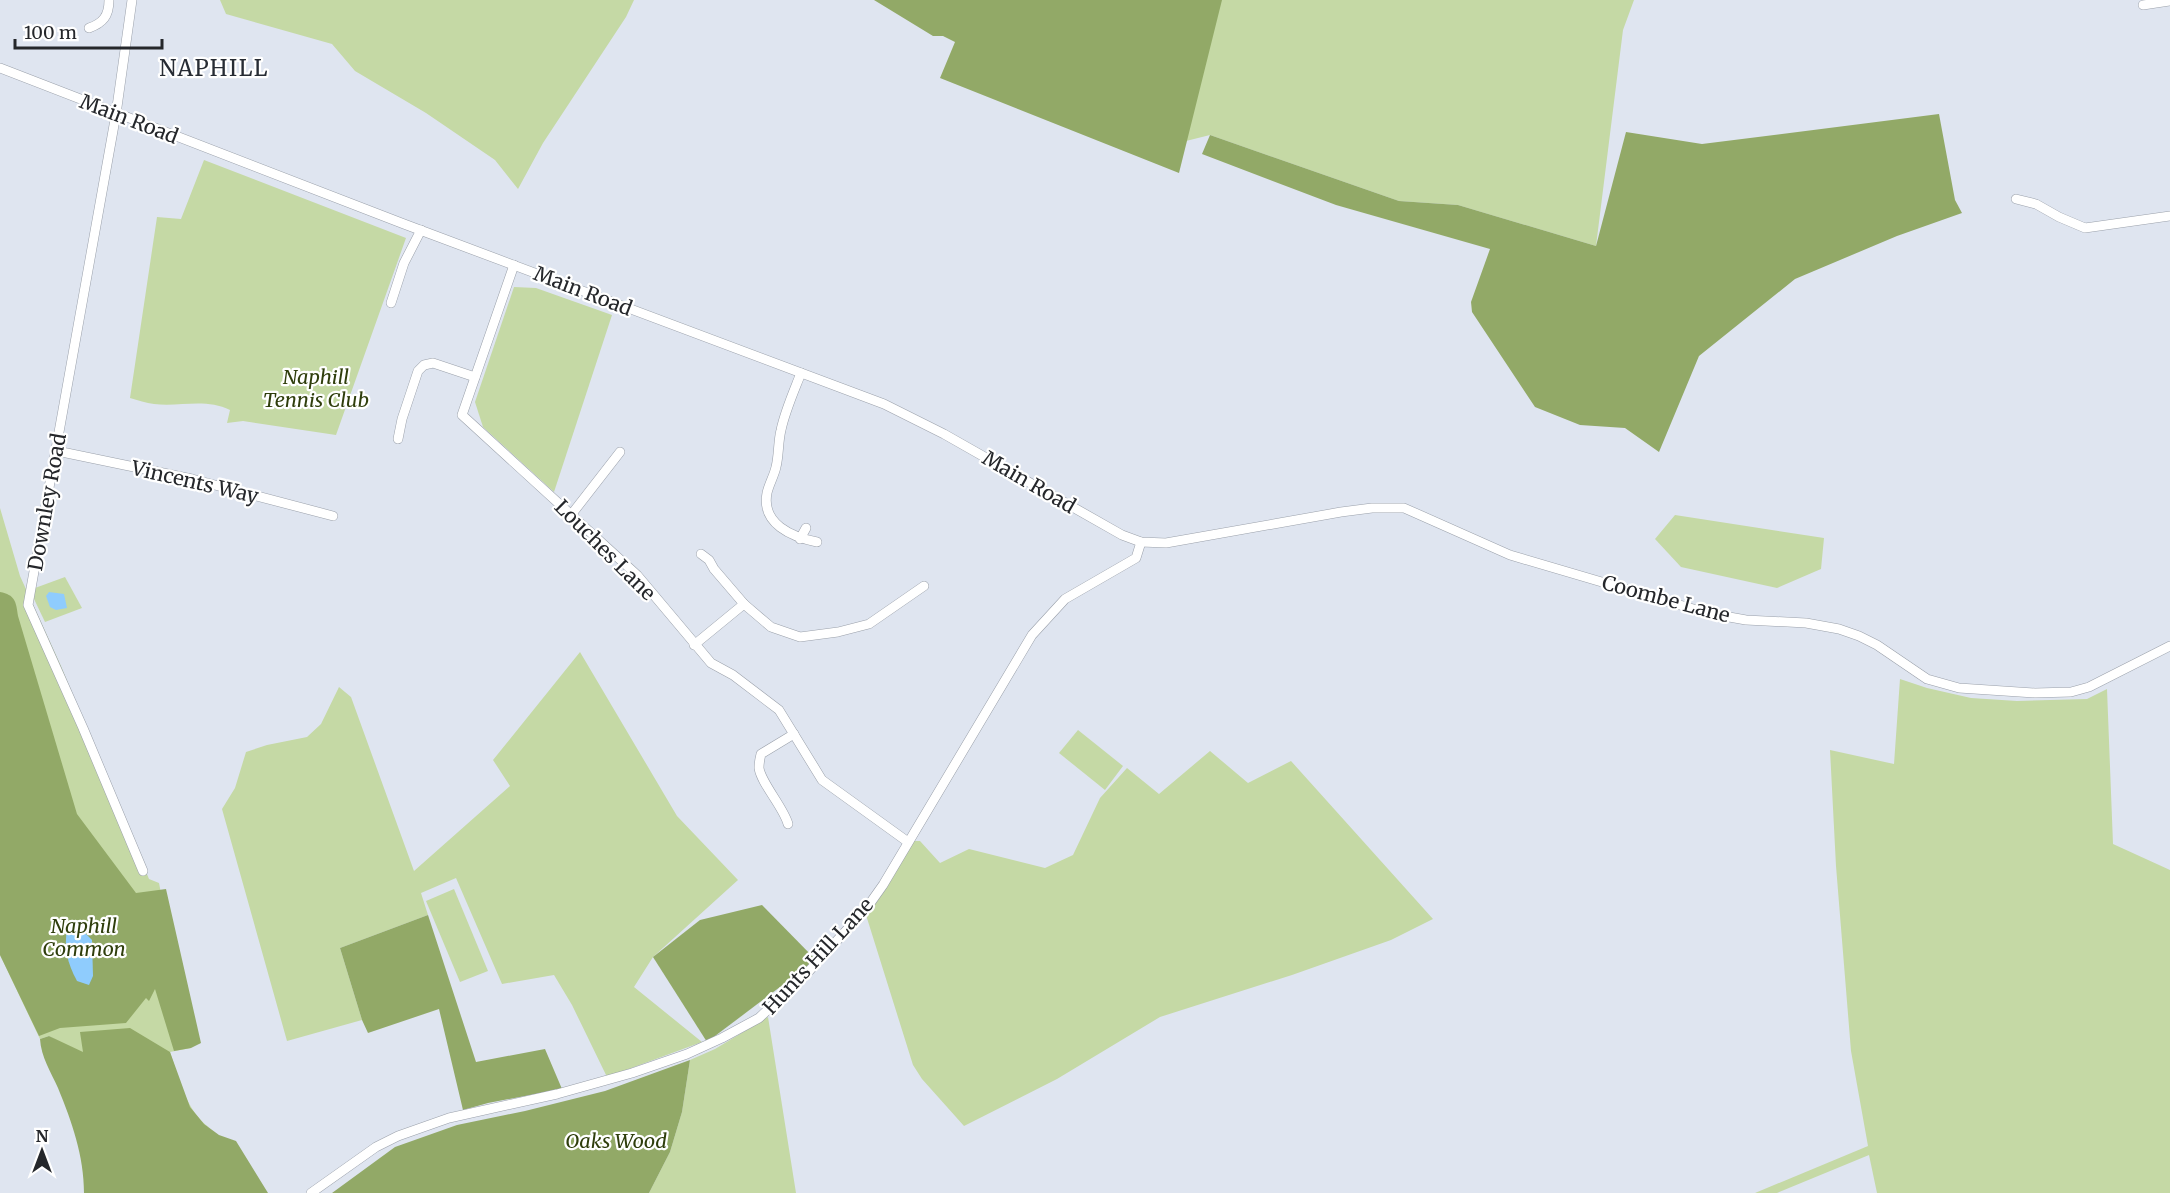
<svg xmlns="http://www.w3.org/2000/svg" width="2170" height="1193" font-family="Merriweather,serif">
  <rect width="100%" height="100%" fill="#dfe5f0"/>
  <g fill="#c5d9a5">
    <path d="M 220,0 L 634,0 L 626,17 L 543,143 L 518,189 L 495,160 L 426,113 L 355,71 L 332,44 L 226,14 Z"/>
    <path d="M 1194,0 L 1634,0 L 1623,30 L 1596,246 L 1458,205 L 1399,201 L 1210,135 L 1182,142 Z"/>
    <path d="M 204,160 L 406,238 L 336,435 L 243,421 L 227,423 L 230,410 C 206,398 180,407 154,404 C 146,403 138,400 130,398 L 157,217 L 181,219 Z"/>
    <path d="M 514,287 L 536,288 L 612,315 L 554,492 L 483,427 L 475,402 Z"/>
    <path d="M 0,508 L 20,576 L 61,666 L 149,879 L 159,883 L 191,1048 L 170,1052 C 179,1079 186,1111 210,1128 L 49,1036 L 40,1039 L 0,955 Z"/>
    <path d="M 1675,515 L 1824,538 L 1821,569 L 1777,588 L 1681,567 L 1655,539 Z"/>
    <path d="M 65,577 L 82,608 L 45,622 L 34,599 L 35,588 Z"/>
    <path d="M 580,652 L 677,816 L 738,880 L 653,957 L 634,987 L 702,1042 L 607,1077 L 572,1005 L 554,975 L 502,984 L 456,878 L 421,893 L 428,915 L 340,948 L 362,1020 L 287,1041 L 222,809 L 235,788 L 246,752 L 267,745 L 307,737 L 321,724 L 339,687 L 351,697 L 414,871 L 510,786 L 493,760 Z"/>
    <path d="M 1900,679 L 1927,688 L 1971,698 L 2017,701 L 2087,699 L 2107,689 L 2113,844 L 2170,870 L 2170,1193 L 1877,1193 L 1869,1155 L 1777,1193 L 1755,1193 L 1868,1146 L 1851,1051 L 1836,866 L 1830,750 L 1894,764 Z"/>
    <path d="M 1078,730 L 1123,766 L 1105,790 L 1059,753 Z"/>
    <path d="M 1210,751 L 1248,783 L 1291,761 L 1433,919 L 1391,940 L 1292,975 L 1160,1017 L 1057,1079 L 964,1126 L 922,1079 L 913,1065 L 866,915 L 914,841 L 920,841 L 940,863 L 969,849 L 1045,868 L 1073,855 L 1100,798 L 1127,768 L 1159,794 Z"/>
    <path d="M 454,889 L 488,971 L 460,982 L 426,901 Z"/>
    <path d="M 768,1017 L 796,1193 L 649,1193 L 670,1152 L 682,1112 L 690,1060 L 715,1049 Z"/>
  </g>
  <g fill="#92a967">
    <path d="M 874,0 L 1222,0 L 1179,173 L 940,78 L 955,42 L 943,36 L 933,36 Z"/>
    <path d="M 1939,114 L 1955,200 L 1962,213 L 1897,236 L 1795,279 L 1699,356 L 1659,452 L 1625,428 L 1580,425 L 1535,407 L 1472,312 L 1471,302 L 1490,249 L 1336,205 L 1202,154 L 1210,135 L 1399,201 L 1458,205 L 1596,246 L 1626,132 L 1702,144 Z"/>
    <path d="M 0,592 C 15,595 16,601 18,616 L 77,814 L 136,893 L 166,889 L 201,1043 L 191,1048 L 174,1051 L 155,989 L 149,1001 L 146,998 L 126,1023 L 60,1028 L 39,1036 L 0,955 Z"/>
    <path d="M 762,905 L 816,960 L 707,1042 L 653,957 L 700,920 Z"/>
    <path d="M 428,915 L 476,1062 L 545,1049 L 562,1089 L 488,1103 L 463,1110 L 439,1009 L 368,1033 L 362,1020 L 340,948 Z"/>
    <path d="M 130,1028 L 170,1052 L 190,1107 L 204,1124 L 219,1135 L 236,1141 L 268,1193 L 84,1193 C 84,1156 72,1122 58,1088 C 51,1072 41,1057 40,1039 L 49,1036 L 83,1052 L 80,1032 Z"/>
    <path d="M 690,1060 L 682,1112 L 670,1152 L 649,1193 L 332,1193 L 395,1147 L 457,1125 L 525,1111 L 605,1091 Z"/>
  </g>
  <g fill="#8fccfd">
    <path d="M 49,592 L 64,594 L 67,608 L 56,610 L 50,607 L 46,596 Z"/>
    <path d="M 67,928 L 81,929 L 92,940 L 93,976 L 89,985 L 77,981 C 67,962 64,949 67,928 Z"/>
  </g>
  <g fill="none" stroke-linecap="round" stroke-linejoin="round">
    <defs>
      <g id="minor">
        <path d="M 132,0 L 116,114 L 28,605 L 83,728 L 143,871"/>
        <path d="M 2143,5 L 2170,1"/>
        <path d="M 89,28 C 103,23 109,16 109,0"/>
        <path d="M 0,68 L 404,224 L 884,404 L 944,434 L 1122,535 L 1141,542 L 1166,543 L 1341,512 L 1372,508 L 1404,508 L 1510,555 L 1707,613 L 1746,620 L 1806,623 L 1839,629 L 1859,636 L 1877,645 L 1927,679 L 1959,688 L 2035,693 L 2071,692 L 2089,687 L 2170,646"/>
        <path d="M 2016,199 L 2036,204 L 2059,217 L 2085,228 L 2170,216"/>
        <path d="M 514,265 L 462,415 L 637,575 L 711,663 L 733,675 L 779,710 L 822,780 L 908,842"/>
        <path d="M 391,303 L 404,263 L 421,230"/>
        <path d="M 801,373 C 794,391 785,411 781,430 C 778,442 779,455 776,467 C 774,476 769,484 767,493 C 761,524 792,537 817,542"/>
        <path d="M 398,439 L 402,419 L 418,371 L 424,365 L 433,363 L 475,377"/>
        <path d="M 57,451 L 192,479 L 333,516"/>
        <path d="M 571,515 L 620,452"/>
        <path d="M 800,539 L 806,528"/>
        <path d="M 701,554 L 709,560 L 714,569 L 744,604"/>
        <path d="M 694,645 L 744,604 L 771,627 L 800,637 L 838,632 L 869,624 L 924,586"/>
        <path d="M 788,824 C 784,808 761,783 759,768 C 759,764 760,758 761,754 L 794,734"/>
        <path d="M 311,1193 L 376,1147 L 398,1136 L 449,1118 L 557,1094 L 632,1073 L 687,1054 L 722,1038 L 759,1018 L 809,971 L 866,909 L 883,885 L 1032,635 L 1065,599 L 1136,558 L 1141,542"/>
      </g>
    </defs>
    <use href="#minor" stroke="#9aa0aa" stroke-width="10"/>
    <use href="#minor" stroke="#fff" stroke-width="9"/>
  </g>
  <g text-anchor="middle" stroke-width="4.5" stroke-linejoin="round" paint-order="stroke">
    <g font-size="20" fill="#25272b" stroke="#fff">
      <text transform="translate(129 119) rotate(21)" y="7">Main Road</text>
      <text transform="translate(583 291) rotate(21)" y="7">Main Road</text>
      <text transform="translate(195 482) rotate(13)" y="7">Vincents Way</text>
      <text transform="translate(1029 482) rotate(30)" y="7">Main Road</text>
      <text transform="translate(47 502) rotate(-80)" y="7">Downley Road</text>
      <text transform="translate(605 550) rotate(45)" y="7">Louches Lane</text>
      <text transform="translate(1666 599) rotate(15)" y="7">Coombe Lane</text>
      <text transform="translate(818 956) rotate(-47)" y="7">Hunts Hill Lane</text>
    </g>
    <g font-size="20" font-style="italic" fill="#2f3e0c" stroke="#fff">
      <text x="316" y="384">Naphill<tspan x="316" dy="23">Tennis Club</tspan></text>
      <text x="84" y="933">Naphill<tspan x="84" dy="23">Common</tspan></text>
      <text x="616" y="1148">Oaks Wood</text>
    </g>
    <g font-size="22" letter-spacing="1.5" fill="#272c34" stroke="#fff">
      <text x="214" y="76">NAPHILL</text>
    </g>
  </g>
  <g transform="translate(42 1151)" stroke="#ffffff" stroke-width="4.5" paint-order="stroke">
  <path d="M0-4.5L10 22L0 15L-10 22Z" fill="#25272b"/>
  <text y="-9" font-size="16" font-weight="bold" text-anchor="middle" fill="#25272b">N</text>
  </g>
  <path d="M15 39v9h147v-9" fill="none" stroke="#25272b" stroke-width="3"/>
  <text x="24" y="39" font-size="18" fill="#25272b" stroke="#ffffff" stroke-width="4.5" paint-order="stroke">100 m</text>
</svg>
